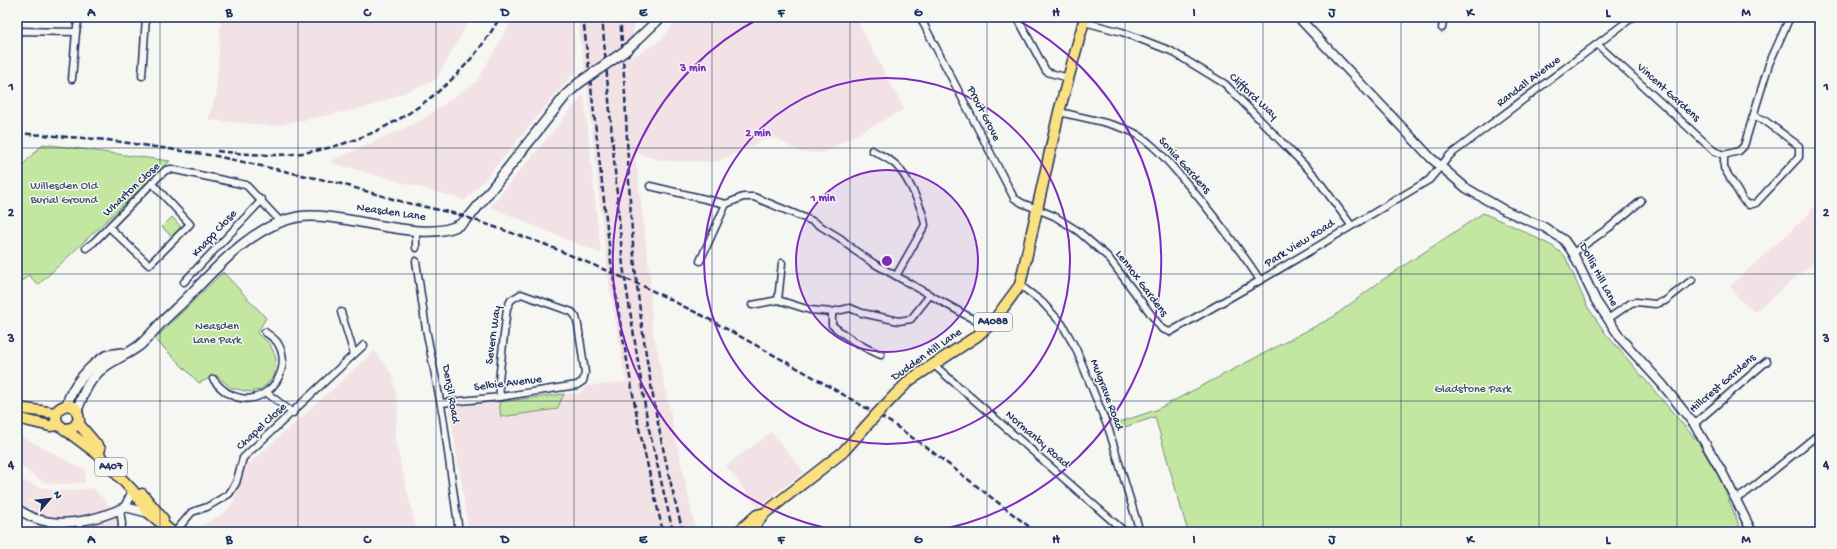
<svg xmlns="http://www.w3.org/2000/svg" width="1837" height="549" viewBox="0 0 1837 549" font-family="'Gochi Hand',sans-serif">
<rect width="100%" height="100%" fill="#f6f6f2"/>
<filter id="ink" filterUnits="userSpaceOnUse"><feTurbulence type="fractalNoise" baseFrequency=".025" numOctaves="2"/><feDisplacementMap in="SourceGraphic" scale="8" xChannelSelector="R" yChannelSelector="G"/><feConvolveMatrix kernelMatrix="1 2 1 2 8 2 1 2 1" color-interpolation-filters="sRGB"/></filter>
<g filter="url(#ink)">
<g fill="#f3e2e5">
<polygon points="221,17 471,17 436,80 368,107 274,126 208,120 216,95"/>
<polygon points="514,17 572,17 577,69 483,182 465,200 329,162 420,121 477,81"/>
<polygon points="577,17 635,17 631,58 661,40 679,17 855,17 904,109 822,153 799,152 777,138 761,141 717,162 664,161 635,153 650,276 652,327 696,532 469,532 450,411 455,407 499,402 501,417 556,409 564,394 580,393 586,386 626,382 609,283 587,86"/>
<polygon points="584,94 601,254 490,207"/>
<polygon points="1820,200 1820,257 1755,312 1740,300 1730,286 1805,218"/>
<polygon points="375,351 393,376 398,407 395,440 417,532 190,532 224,513 234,502 239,484 241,471"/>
<polygon points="771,432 804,472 758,507 726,466"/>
<polygon points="17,434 85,470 85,483 63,484 45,483 17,464"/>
<polygon points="17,477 37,487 65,491 94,488 121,520 120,532 33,532 34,509 17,504"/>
</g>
<g fill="#c3e7a0" stroke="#6f8b7f">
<polygon points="43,144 170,161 38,285 29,275 17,285 17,171"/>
<polygon points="1483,213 1515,227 1552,246 1565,256 1587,306 1606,334 1698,442 1720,479 1742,532 1188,532 1155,417 1116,430 1114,424 1156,410 1333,317 1381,281"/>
<polygon points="172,217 182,228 172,237 162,227"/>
<polygon points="223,272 266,318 257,333 270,344 276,358 274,376 267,384 260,390 250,392 231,388 216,375 199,383 155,339"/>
<polygon points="564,394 557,409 501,417 499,402"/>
</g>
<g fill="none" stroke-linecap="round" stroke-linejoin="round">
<defs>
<g id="minor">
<polyline points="920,17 1014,198 1022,203 1054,216 1078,231 1108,257 1162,329 1170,332 1266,277 1429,180 1450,155 1633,17"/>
<polyline points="1017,17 1046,71 1050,73 1069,78"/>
<polyline points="1084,22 1122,32 1171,51 1225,84 1315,176 1351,225"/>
<polyline points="1442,28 1444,17"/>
<polyline points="17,31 76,32 79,17"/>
<polyline points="1598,45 1714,151 1724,155 1739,151 1744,146 1769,64 1790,17"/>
<polyline points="142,76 146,17"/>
<polyline points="72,79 76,32"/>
<path d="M1059,112C1080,117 1109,122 1128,130C1151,139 1168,162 1184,180C1211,212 1237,245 1260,280"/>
<path d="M872,150C880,155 890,159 896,165C908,177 923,209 925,225L896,276"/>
<polyline points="1724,155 1724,168 1743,200 1749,205 1756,203 1799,157 1799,146 1764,120 1754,116"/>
<polyline points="650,186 726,204 743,197 754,197 812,221 840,238 854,250 873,263 987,327"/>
<polyline points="109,227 149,265 190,224 152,183"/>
<polyline points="416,231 416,248"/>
<polyline points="86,248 94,242 158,177 166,170 171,169 246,185 281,222"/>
<polyline points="1573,253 1610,227 1641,201"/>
<polyline points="416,261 426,329 443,416 459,532"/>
<polyline points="700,261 726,204"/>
<polyline points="184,282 262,200"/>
<polyline points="1020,285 1042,302 1062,324 1076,349 1109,430 1140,532"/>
<polyline points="778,300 782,263"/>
<polyline points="752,305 778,300 810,310 832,312 850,308 862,313 899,321 911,319 930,295"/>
<polyline points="341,312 354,354"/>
<path d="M832,312V325C846,337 864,348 881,355"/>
<polyline points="1608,319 1631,303 1636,302 1656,304 1665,301 1692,280"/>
<polyline points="934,365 1125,532"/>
<path d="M213,379C249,427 300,376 277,342C274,338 269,335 265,332"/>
<polyline points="267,393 293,413"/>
<polyline points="441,403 500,397 577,385 583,381 585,373 578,325 576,317 572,312 521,294 511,300 507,308 499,380 500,397"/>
<polyline points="1694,424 1767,361"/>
<polyline points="1736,499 1747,492 1820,433"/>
<polyline points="120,509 122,524 121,532"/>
<polyline points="79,532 80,521"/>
<polyline points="175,532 192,512 207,507 229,494 236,483 243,458 364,345"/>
</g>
<g id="tertiary">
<polyline points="1298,17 1431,158 1466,188 1504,210 1544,227 1564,240 1573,253 1596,301 1622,340 1662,384 1694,424 1722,472 1752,532"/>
<polyline points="125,507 149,513"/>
<polyline points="125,507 133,491"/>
<path d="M17,509C23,512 30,517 37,519C65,528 99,519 125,507"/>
</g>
<g id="secondary">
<polyline points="637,40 661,17"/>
<path d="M67,405C71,387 90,365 106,356C111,354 117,354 122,353"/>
<path d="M77,410C82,399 85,387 93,378C105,362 125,357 140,345C148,338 155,329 163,321C171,313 179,306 187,298C217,267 253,225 298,217C343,210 422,245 459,225C463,223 467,218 471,215L566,95L579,83"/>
</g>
<g id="primary">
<polyline points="895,395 910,380 977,336 992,323 1020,285 1059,112 1085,17"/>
<polyline points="17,408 56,413"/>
<polyline points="17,418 50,426 59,425"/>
<polyline points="78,423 100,449"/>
<path d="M66,429L74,427L79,420L77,410C71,404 63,404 57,411L56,420L59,425L99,455L133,491L149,513L172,532"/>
<polyline points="142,494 163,519"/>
<polyline points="738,532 757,515 761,514"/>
<polyline points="750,532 765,513 843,452 876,415"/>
</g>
</defs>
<use href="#minor" stroke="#1b2f5e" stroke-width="9"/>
<use href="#tertiary" stroke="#1b2f5e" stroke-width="11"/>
<use href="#secondary" stroke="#1b2f5e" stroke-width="12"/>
<use href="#primary" stroke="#1b2f5e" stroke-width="13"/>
<use href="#minor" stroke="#f6f6f2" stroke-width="6"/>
<use href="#tertiary" stroke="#f6f6f2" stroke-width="8"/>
<use href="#secondary" stroke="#f6f6f2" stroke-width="9"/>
<use href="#primary" stroke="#fbe080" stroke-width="10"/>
<g stroke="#1b2f5e" stroke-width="2.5" stroke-dasharray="6 3" stroke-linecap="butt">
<polyline points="583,17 611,262 620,321 639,428 663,532"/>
<polyline points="602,17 623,266 648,425 673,532"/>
<path d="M620,17C627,100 627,184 635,267C644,356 660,446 683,532"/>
<polyline points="17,133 108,140 216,156 338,183 403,202 457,214 544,244 645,287 705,317 808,374 890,422 930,450 1036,532"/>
<path d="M217,151C245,154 274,157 302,153C385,141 459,90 500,17"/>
</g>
<defs>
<polyline id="secondary-bridge" points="579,83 625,51 637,40"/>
<polyline id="primary-bridge" points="876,415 895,395"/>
</defs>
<use href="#secondary-bridge" stroke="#1b2f5e" stroke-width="12" stroke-linecap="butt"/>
<use href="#primary-bridge" stroke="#1b2f5e" stroke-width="13" stroke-linecap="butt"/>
<use href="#secondary-bridge" stroke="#f6f6f2" stroke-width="9"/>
<use href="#primary-bridge" stroke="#fbe080" stroke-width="10"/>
</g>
</g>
<path fill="none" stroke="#1b2f5e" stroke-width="1" stroke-opacity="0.55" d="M160,17V532M298,17V532M436,17V532M574,17V532M712,17V532M850,17V532M987,17V532M1125,17V532M1263,17V532M1401,17V532M1539,17V532M1677,17V532M17,148H1820M17,274H1820M17,401H1820"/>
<circle cx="887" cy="261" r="91" fill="#7b2cbf" fill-opacity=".12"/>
<g fill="none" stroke="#7b2cbf" stroke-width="2">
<circle cx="887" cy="261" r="91"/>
<circle cx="887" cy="261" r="183"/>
<path d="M847 532A274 274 0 0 1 760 18M1014 18A274 274 0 0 1 927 532"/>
</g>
<g text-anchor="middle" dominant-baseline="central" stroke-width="3" stroke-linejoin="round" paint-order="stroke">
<g fill="#f6f6f2" stroke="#5d6b8a" stroke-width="1">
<rect x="974" y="313" width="38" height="18" rx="3"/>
<rect x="95" y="458" width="32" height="18" rx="3"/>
</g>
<g font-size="11" font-weight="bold" fill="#1b2f5e">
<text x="993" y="322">A4088</text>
<text x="111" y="467">A407</text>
</g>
<g font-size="12" fill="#1b2f5e" stroke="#f6f6f2">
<text transform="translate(1529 82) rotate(-37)">Randall Avenue</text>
<text transform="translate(1668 93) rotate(42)">Vincent Gardens</text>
<text transform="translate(1253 97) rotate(43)">Clifford Way</text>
<text transform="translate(983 114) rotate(63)">Prout Grove</text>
<text transform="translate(1184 166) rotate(48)">Sonia Gardens</text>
<text transform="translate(132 190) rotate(-43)">Wharton Close</text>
<text transform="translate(391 213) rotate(8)">Neasden Lane</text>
<text transform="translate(215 234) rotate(-47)">Knapp Close</text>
<text transform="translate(1300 244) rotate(-32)">Park View Road</text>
<text transform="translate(1598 275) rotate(62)">Dollis Hill Lane</text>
<text transform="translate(1141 284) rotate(53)">Lennox Gardens</text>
<text transform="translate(494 335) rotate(-82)">Severn Way</text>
<text transform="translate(927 355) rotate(-35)">Dudden Hill Lane</text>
<text transform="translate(508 384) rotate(-7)">Selbie Avenue</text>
<text transform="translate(1723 384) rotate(-41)">Hillcrest Gardens</text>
<text transform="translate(450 394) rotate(80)">Denzil Road</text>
<text transform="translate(1106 395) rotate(69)">Mulgrave Road</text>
<text transform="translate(262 427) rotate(-43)">Chapel Close</text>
<text transform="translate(1037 440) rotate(41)">Normanby Road</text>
</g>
<g font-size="12" fill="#3d546b" stroke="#f6f6f2">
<text x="64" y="187">Willesden Old<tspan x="64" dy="14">Burial Ground</tspan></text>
<text x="217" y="327">Neasden<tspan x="217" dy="14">Lane Park</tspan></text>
<text x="1473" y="390">Gladstone Park</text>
</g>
</g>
<circle cx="887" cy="261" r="6" fill="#7b2cbf" stroke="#f6f6f2" stroke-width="2"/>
<g font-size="12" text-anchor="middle" font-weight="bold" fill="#7b2cbf" stroke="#f6f6f2" stroke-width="3" stroke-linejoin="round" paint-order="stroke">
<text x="693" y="71">3 min</text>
<text x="758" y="136">2 min</text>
<text x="823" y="201">1 min</text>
</g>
<rect width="1837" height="549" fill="none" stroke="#f6f6f2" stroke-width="44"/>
<g transform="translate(50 499) rotate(62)" stroke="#f6f6f2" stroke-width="3" paint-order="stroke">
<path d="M0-3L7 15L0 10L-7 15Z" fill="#1b2f5e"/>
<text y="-6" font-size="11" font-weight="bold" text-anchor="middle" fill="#1b2f5e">N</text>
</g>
<rect x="22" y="22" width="1793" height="505" fill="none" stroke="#1b2f5e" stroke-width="1.5"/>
<g font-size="13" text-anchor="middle" font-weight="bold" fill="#1b2f5e">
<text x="91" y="16">A</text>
<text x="229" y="16">B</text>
<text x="367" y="16">C</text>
<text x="505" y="16">D</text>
<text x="643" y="16">E</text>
<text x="781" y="16">F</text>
<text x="918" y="16">G</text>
<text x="1056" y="16">H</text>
<text x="1194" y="16">I</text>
<text x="1332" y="16">J</text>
<text x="1470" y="16">K</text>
<text x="1608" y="16">L</text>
<text x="1746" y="16">M</text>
<text x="11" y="90">1</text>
<text x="1826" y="90">1</text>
<text x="11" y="216">2</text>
<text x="1826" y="216">2</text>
<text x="11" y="342">3</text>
<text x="1826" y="342">3</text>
<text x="11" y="468">4</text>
<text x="1826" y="468">4</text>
<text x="91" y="543">A</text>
<text x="229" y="543">B</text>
<text x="367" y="543">C</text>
<text x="505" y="543">D</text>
<text x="643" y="543">E</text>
<text x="781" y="543">F</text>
<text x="918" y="543">G</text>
<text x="1056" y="543">H</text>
<text x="1194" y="543">I</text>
<text x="1332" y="543">J</text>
<text x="1470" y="543">K</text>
<text x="1608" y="543">L</text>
<text x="1746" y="543">M</text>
</g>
</svg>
